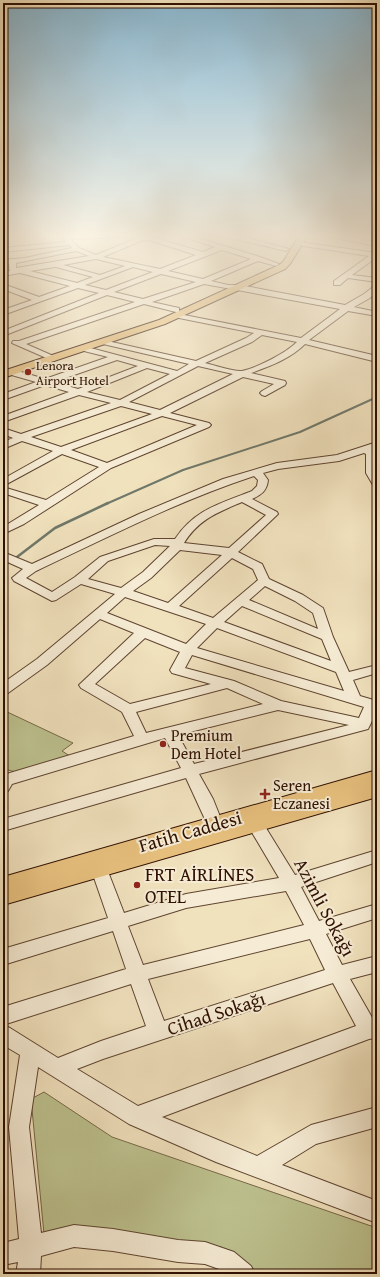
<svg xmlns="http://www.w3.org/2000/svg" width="380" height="1277" viewBox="0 0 380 1277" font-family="'Gentium Book Plus',serif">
<rect width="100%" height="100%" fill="#f1e2be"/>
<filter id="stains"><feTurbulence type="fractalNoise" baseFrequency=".005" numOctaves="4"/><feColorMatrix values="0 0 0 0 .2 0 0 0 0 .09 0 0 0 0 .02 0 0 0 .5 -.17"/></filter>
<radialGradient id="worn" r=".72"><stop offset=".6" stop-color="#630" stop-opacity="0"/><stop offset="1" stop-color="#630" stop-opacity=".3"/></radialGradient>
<g fill="#bdc28f" stroke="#766848">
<polygon points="3,710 73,743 62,751 70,756 16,772 8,770 3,766"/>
<polygon points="44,1092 112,1137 377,1228 377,1274 255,1274 243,1260 221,1247 44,1234 31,1099"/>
</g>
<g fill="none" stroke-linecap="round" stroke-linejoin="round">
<polyline stroke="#6f786a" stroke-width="2" points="106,504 183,470 300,432 377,397"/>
<g stroke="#6f786a" stroke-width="2.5">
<polyline points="17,557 55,528 108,503"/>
<polyline points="3,566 7,563"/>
</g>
<defs>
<g id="minor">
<path d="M60,235H132L129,237L70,239L79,248L96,255L142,236L151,237L203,252L215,247L178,235H188L260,257L279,264L276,266L258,261L211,281L228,285H240L345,305L364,294L377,284V290L370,298L354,307L377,312V316L348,311L309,340L377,356V362L305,344C290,359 270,366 251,373L285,381L286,383L285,385L265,396L262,395L260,393L262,391L274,384L243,377L170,413L209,423L211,425L209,427L111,468L24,524L3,534V527L39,505L3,493V487L46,500L99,467L62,454L3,486V479L53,451L22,441L3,449V442L13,438L3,434V428L21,434L111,403L79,395L3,422V416L69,392L45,385L3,400V394L36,382L8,374L7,372L8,370L11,369L45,379L108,357L80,350L79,348L83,346L177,371L189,364L103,344L99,342L103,340L196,361L246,338L254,333L174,317V313L301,338L340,309L204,284L152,302L179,308V312H176L144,304L26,344L58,358L54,361L51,360L12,343L13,341H19L135,302L107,295L3,336V331L99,293L78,288L3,315V310L32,300L3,289V284L39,297L70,286L20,273L3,276V272L10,271L9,264H3V260L25,258L72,248L69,245L3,252V248L66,242ZM143,240H149L196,255L160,269L103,257ZM222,250L251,259L203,279L168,271ZM76,251L89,256L16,268V263ZM96,259L125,266L100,275L63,265ZM55,267H56L93,277L77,283L30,271ZM133,267L153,272L106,290L85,285ZM161,274L196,282L143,299L114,292ZM262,335L297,342C286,353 257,368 242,371C234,372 214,365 205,363L252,342ZM117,360L138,366L78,389L54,382ZM198,366L233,374L160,410L129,402ZM147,368L170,374L120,400L87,392ZM121,406L152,414L61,447L31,437ZM162,416L197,425L107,463L71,450Z"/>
<polygon points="215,235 240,236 289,249 286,251 240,240 218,237"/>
<polygon points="327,235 340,235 377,242 377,246 330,237"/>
<polygon points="299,242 377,253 377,257 352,275 377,278 377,282 348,278 340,285 334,285 334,281 369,256 297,245 297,243"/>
<path d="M377,442V448L373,450L376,453L377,486L373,485L366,473V454L364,453L339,461L278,469L263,473L268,480C267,491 261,495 252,499L277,512L278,514L238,552L262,564L269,579L303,595L323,608L333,637L349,672L377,665V673L353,680L360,696L377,701V711L368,729L199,774L213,799L223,824L221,828L215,830L209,828L186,778L3,831V819L181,768L165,738L12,784L8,791L3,793V775L134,736L122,712L81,688L79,685L134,633L100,619L47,665L8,693L3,695V683L37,659L115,594L81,584L56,600L52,601L14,581L12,578L23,569L3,560V552L32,564L139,514L223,479L277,463L337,455ZM254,476L258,480L257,486L252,491C220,504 195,509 175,539H154L100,557L75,577L52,592L26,578L36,571C108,537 178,501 254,476ZM242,502L266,515L229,548L184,543C199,519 217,513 242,502ZM155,545L170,546L143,572L121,588L88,579L108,561ZM180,550L222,555L168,603L133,591L151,578ZM232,558L253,569L258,580L213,618L179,606ZM265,586L295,601L313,613L318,629L249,600ZM125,597L206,624L186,644L107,613ZM242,606L322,639L331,661L224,622ZM217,628L336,672L344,691L197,648ZM145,638L180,652L170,670L172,673L211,684L130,704L95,684ZM192,655L364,707L359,718L281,701L234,681L185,668ZM227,688L263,704L146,733L136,712ZM278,710L349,725L194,764L178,735Z"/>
<path d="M255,818L261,820L295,875L377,850V862L301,887L319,921L377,904V918L326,934L342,965L377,956V972L350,979L374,1021L377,1020V1038L369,1039L162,1117L257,1156L311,1125L377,1107V1127L316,1144L282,1165L377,1201V1223L216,1162L129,1124L38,1067L29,1127L41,1233L74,1225L113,1229L178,1240L205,1242L234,1252L251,1266L255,1274H225L219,1269L205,1264L178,1262L113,1251L74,1247L41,1256L40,1274H16L18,1262L3,1265V1243L19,1239L9,1127L20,1055L3,1045V1025L10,1028L58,1058L101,1041L146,1026L131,984L3,1025V1007L126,969L113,931L3,965V949L108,918L91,869L93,864L99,862L105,864L107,869L124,913L186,894L279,878L247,824L249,820ZM286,891L304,925L143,965L128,926L186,908ZM310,939L325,970L164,1021L148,979ZM333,983L356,1026L138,1106L77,1069L103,1059Z"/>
</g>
<g id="major">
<polygon points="300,235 308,235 290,264 285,269 165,324 3,378 3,371 159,320 279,265 283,262"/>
<polygon points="377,770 377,797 3,905 3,877"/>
</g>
</defs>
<use href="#minor" stroke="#5f4430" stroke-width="2"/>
<use href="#major" stroke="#2e0f01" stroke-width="2"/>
<use href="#minor" fill="#f6ecd5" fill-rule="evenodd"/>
<use href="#major" fill="#e8c17f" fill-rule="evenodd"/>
</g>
<linearGradient id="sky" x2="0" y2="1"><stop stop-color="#89b8d2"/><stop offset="0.57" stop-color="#f9f2e2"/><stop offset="1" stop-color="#f9f2e2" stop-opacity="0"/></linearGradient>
<rect width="380" height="414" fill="url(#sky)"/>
<g fill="#8f2418" stroke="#f6ecd5" stroke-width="1.5">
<circle cx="28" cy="372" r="4"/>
<circle cx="163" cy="744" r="4"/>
<path d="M263 788h4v4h4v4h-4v4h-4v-4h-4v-4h4z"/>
<circle cx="137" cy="885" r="4"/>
</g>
<g text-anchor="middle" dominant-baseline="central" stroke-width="4" stroke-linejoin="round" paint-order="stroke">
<g font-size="13" fill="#2e0f01" stroke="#f6ecd5" text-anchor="start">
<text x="36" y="365">Lenora<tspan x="36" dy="15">Airport Hotel</tspan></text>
</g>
<g font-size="16" fill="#2e0f01" stroke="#f6ecd5" text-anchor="start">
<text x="171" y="735">Premium<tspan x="171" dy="18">Dem Hotel</tspan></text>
<text x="273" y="785">Seren<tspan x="273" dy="18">Eczanesi</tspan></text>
</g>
<g font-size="19" fill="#2e0f01" stroke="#f6ecd5">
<text transform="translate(190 831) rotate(-16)">Fatih Caddesi</text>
<text transform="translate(325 907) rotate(62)">Azimli Sokağı</text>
<text transform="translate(216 1013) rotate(-18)">Cihad Sokağı</text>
</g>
<g font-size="19" fill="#2e0f01" stroke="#f6ecd5" text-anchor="start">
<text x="145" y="874">FRT AİRLİNES<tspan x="145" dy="22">OTEL</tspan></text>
</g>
</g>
<rect width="380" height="1277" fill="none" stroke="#f1e2be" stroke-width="16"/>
<rect x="4" y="4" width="372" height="1269" fill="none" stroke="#2e0f01" stroke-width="2"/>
<rect x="8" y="8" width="364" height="1261" fill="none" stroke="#2e0f01"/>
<rect width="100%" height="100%" filter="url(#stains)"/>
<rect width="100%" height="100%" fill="url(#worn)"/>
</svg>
